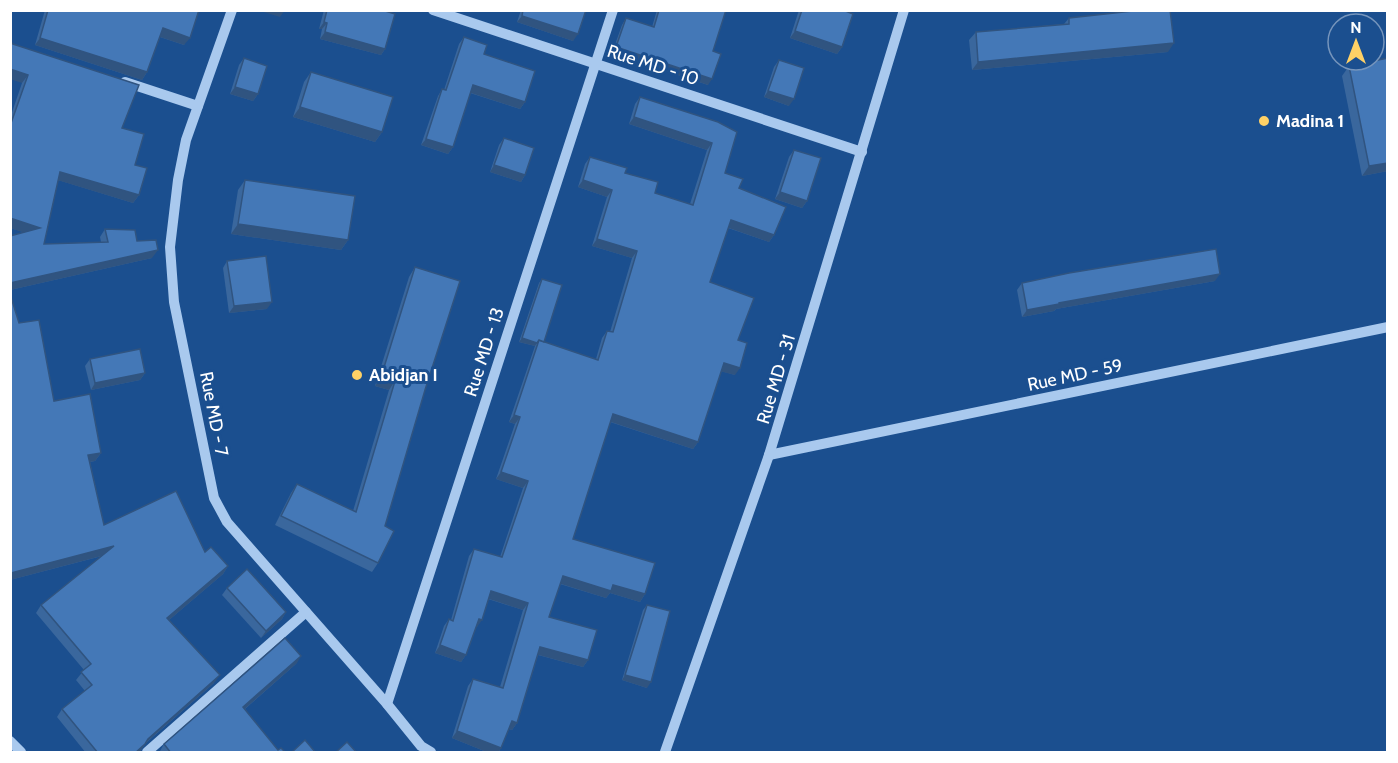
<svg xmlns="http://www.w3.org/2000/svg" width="1398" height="763" viewBox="0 0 1398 763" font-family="Cabin,sans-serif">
<rect width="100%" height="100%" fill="#1b4f8f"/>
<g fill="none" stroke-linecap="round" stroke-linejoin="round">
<g stroke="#a9c9ee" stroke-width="10">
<polyline points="232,10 186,140 178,180 170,247 174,302 214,498 227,522 387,704 421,746 431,752"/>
<polyline points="433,10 862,152"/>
<polyline points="125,82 198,106"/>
<polyline points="769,455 1388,327"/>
<polyline points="387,704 613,10"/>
<polyline points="10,741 21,752"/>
<polyline points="147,752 306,612"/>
<polyline points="665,752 769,455 904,10"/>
</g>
</g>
<g fill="#3a679d">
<polygon points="45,10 199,10 184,45 160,37 147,72 142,80 35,45"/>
<polygon points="324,10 382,10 385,49 381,55 320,39 322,29 319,29"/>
<polygon points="521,10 586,10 573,41 517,22"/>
<polygon points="657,10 726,10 713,51 708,85 612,53 622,25 626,18 652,27"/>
<polygon points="799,10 843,10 842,47 837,54 790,38"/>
<polygon points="1069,18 1168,52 972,70 969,40 976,32 1064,24"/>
<polygon points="464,37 484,54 525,102 520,109 470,93 453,147 448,154 421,145 438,96 442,89 444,90 459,44"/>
<polygon points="13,44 122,128 135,165 139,195 133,203 58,180 44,244 101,242 100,237 105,229 137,241 152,258 10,290 10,236 24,232 10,228 10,118 22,83"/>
<polygon points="244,58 258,94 253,101 230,94 239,65"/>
<polygon points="1388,58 1388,171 1362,176 1342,76 1349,66"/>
<polygon points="779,60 789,106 764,97 774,67"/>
<polygon points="311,72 382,132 375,142 293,117 304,82"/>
<polygon points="640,97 718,122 725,173 739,188 774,235 769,242 728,228 710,282 738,340 735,375 721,371 698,442 693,449 610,422 573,539 645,594 640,602 610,593 606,598 560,584 549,617 588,660 583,667 538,655 517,723 512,730 509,729 501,748 498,753 489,753 452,738 468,686 473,679 500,687 523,610 488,599 477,627 476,627 466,655 461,662 435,653 444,626 449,619 451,620 469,556 474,549 500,557 523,488 496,479 515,424 509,422 535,346 519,342 539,283 542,279 544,342 596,359 602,338 607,331 610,332 632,258 592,246 607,197 578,187 585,164 590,157 625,173 655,193 690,204 707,150 629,124 635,104"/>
<polygon points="504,138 525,175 521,182 490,172 499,145"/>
<polygon points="794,150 807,201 802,208 775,199 789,157"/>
<polygon points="245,180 348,240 341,250 231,234 238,190"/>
<polygon points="227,261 267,309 229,313 223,268"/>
<polygon points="415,267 425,390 385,526 378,563 372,572 275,525 291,493 297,484 353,511 389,390 375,386 409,277"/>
<polygon points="1215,281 1056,309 1054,311 1022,317 1017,290 1022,283"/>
<polygon points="10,294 19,323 54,401 101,453 95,461 90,462 104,525 205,552 228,566 223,574 169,620 214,683 146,743 139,753 86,753 57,717 62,709 85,691 76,680 84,670 36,613 41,605 102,556 10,580"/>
<polygon points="90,359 145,373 140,380 91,390 85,366"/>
<polygon points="227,588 286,612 282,619 261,638 222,595"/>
<polygon points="647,605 647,688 622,680 643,610"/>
<polygon points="297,663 245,709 278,750 286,753 161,753 160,751 164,744"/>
</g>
<g fill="#305480">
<polygon points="257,10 285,10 280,17"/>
<polygon points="522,16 578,34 573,41 517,22"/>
<polygon points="324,22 327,23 322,29 319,29"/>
<polygon points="163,28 190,38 184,45 157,36"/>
<polygon points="795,31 842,47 837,54 790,38"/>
<polygon points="325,32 385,49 381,55 320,39"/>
<polygon points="40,38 147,72 142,80 35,45"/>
<polygon points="1174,43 1168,52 972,70 978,62"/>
<polygon points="616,47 712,79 708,85 612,53"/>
<polygon points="10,69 28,75 22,83 10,79"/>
<polygon points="473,85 525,102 520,109 468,92"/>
<polygon points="235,87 258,94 253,101 230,94"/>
<polygon points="768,91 794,99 789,106 764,97"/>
<polygon points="300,107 382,132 375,142 293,117"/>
<polygon points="634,117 712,143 707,150 629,124"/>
<polygon points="426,139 453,147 448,154 421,145"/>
<polygon points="1388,163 1388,171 1362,176 1369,166"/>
<polygon points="494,165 525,175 521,182 490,172"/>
<polygon points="60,172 139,195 133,203 54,179"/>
<polygon points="583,180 612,190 607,197 578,187"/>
<polygon points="780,192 807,201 802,208 775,199"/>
<polygon points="10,218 40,228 34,236 10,228"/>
<polygon points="731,220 774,235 769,242 726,227"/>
<polygon points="238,224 348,240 341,250 231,234"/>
<polygon points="597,239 637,251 632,258 592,246"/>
<polygon points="158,250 152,258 10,290 10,283"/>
<polygon points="1220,274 1215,281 1056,309 1054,311 1022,317 1027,310 1059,303"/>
<polygon points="272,302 267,309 229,313 234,306"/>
<polygon points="522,338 537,343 535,346 519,342"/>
<polygon points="724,363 740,368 735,375 719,371"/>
<polygon points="145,373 140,380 91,390 95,383"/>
<polygon points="381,377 395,381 389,390 375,386"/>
<polygon points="613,414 698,442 693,449 608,421"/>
<polygon points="514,415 520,417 515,424 509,422"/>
<polygon points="101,453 95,461 83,463 88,455"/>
<polygon points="501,472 528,481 523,488 496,479"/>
<polygon points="114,546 109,554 10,580 11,573"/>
<polygon points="228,566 223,574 162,626 167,618"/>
<polygon points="563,576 613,585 645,594 640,602 610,593 606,598 558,583"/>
<polygon points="491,591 528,603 523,610 486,598"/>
<polygon points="286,612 282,619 261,638 266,631"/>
<polygon points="479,619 482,620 477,627 474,626"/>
<polygon points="440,645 466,655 461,662 435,653"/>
<polygon points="540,647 588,660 583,667 535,654"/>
<polygon points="301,656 297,663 239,714 243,707"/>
<polygon points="220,675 214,683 142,746 148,739"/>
<polygon points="625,675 651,682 647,688 622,680"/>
<polygon points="512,721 517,723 512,730 507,728"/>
<polygon points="457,731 501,748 498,753 489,753 452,738"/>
<polygon points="145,744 140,752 135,753"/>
</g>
<g fill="#4478b7" stroke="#305480" stroke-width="1.5">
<polygon points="48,10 199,10 190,38 163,28 147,72 40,38"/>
<polygon points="327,10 382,10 395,14 385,49 325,32 327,23 324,22"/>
<polygon points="523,10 586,10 578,34 522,16"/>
<polygon points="659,10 726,10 713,51 721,54 712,79 616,47 626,18 654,27"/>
<polygon points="802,10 843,10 853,14 842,47 795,31"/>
<polygon points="1142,10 1170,10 1174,43 978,62 976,32 1069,24 1069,18"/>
<polygon points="464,37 487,45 484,54 535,71 525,102 473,85 453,147 426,139 442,89 446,90"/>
<polygon points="10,41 13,44 139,85 122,128 144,134 135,165 147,168 139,195 60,172 44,244 108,242 105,229 135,230 137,241 156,240 158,250 10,283 10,236 40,228 10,218 10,126 28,75 10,69"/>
<polygon points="244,58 267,66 258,94 235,87"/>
<polygon points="1388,58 1388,163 1369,166 1349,66"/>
<polygon points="779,60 804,68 794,99 768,91"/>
<polygon points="311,72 393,97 382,132 300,107"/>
<polygon points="640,97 718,122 737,132 725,173 743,179 739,188 786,207 774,235 731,220 710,282 754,298 738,340 747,343 740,368 724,363 698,442 613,414 573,539 655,563 645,594 613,585 611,591 563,576 549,617 597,630 588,660 540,647 517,723 512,721 501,748 457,731 473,679 503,688 528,603 491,591 482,620 479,619 466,655 440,645 449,619 453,621 474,549 502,557 528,481 501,472 520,417 514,415 539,340 598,360 607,331 613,332 637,251 597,239 612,190 583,180 590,157 627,168 625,173 658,182 655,193 693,205 712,143 634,117"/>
<polygon points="504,138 534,148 525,175 494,165"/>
<polygon points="794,150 821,158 807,201 780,192"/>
<polygon points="245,180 355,196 348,240 238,224"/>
<polygon points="1216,249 1220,274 1059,303 1059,304 1027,310 1022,283 1069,273"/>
<polygon points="266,256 272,302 234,306 227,261"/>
<polygon points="415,267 460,281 425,390 385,526 394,531 378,563 281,516 297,484 356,512 395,381 381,377"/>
<polygon points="542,279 562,285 544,342 539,340 537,343 522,338"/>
<polygon points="10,294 19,323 39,320 54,401 90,394 101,453 88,455 104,525 176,491 205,552 211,547 228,566 167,618 220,675 148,739 145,744 135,753 98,753 62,709 92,685 81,672 91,664 41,605 114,546 11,573 10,570"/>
<polygon points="140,349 145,373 95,383 90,359"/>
<polygon points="247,569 286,612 266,631 227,588"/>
<polygon points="647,605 670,611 651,682 625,675"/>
<polygon points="285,638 301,656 243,707 278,750 281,748 286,753 171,753 164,744"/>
<polygon points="305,740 316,753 291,753"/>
<polygon points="347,742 357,753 335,753"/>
</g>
<g fill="#ffd166" stroke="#1b4f8f" stroke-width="2">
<circle cx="1264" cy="121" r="6"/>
<circle cx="357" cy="375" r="6"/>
</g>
<g text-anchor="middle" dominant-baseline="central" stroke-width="6" stroke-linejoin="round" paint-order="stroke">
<g font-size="18" fill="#fff" stroke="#1b4f8f">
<text transform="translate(653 65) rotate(18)">Rue MD - 10</text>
<text transform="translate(484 352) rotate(-72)">Rue MD - 13</text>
<text transform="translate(1075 375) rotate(-12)">Rue MD - 59</text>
<text transform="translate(776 379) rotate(-73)">Rue MD - 31</text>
<text transform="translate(214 414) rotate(79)">Rue MD - 7</text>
</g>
<g font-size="18" font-weight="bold" fill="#fff" stroke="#1b4f8f" text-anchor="start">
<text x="1276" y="121">Madina 1</text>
<text x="369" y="375">Abidjan I</text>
</g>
</g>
<rect width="1398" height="763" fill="none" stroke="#ffffff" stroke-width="24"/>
<g transform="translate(1356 42)"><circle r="28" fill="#1b4f8f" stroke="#7695bc" stroke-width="1.5"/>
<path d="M0-4.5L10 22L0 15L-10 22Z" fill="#ffd166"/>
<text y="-9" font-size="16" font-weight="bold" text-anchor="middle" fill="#ffffff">N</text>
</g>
</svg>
